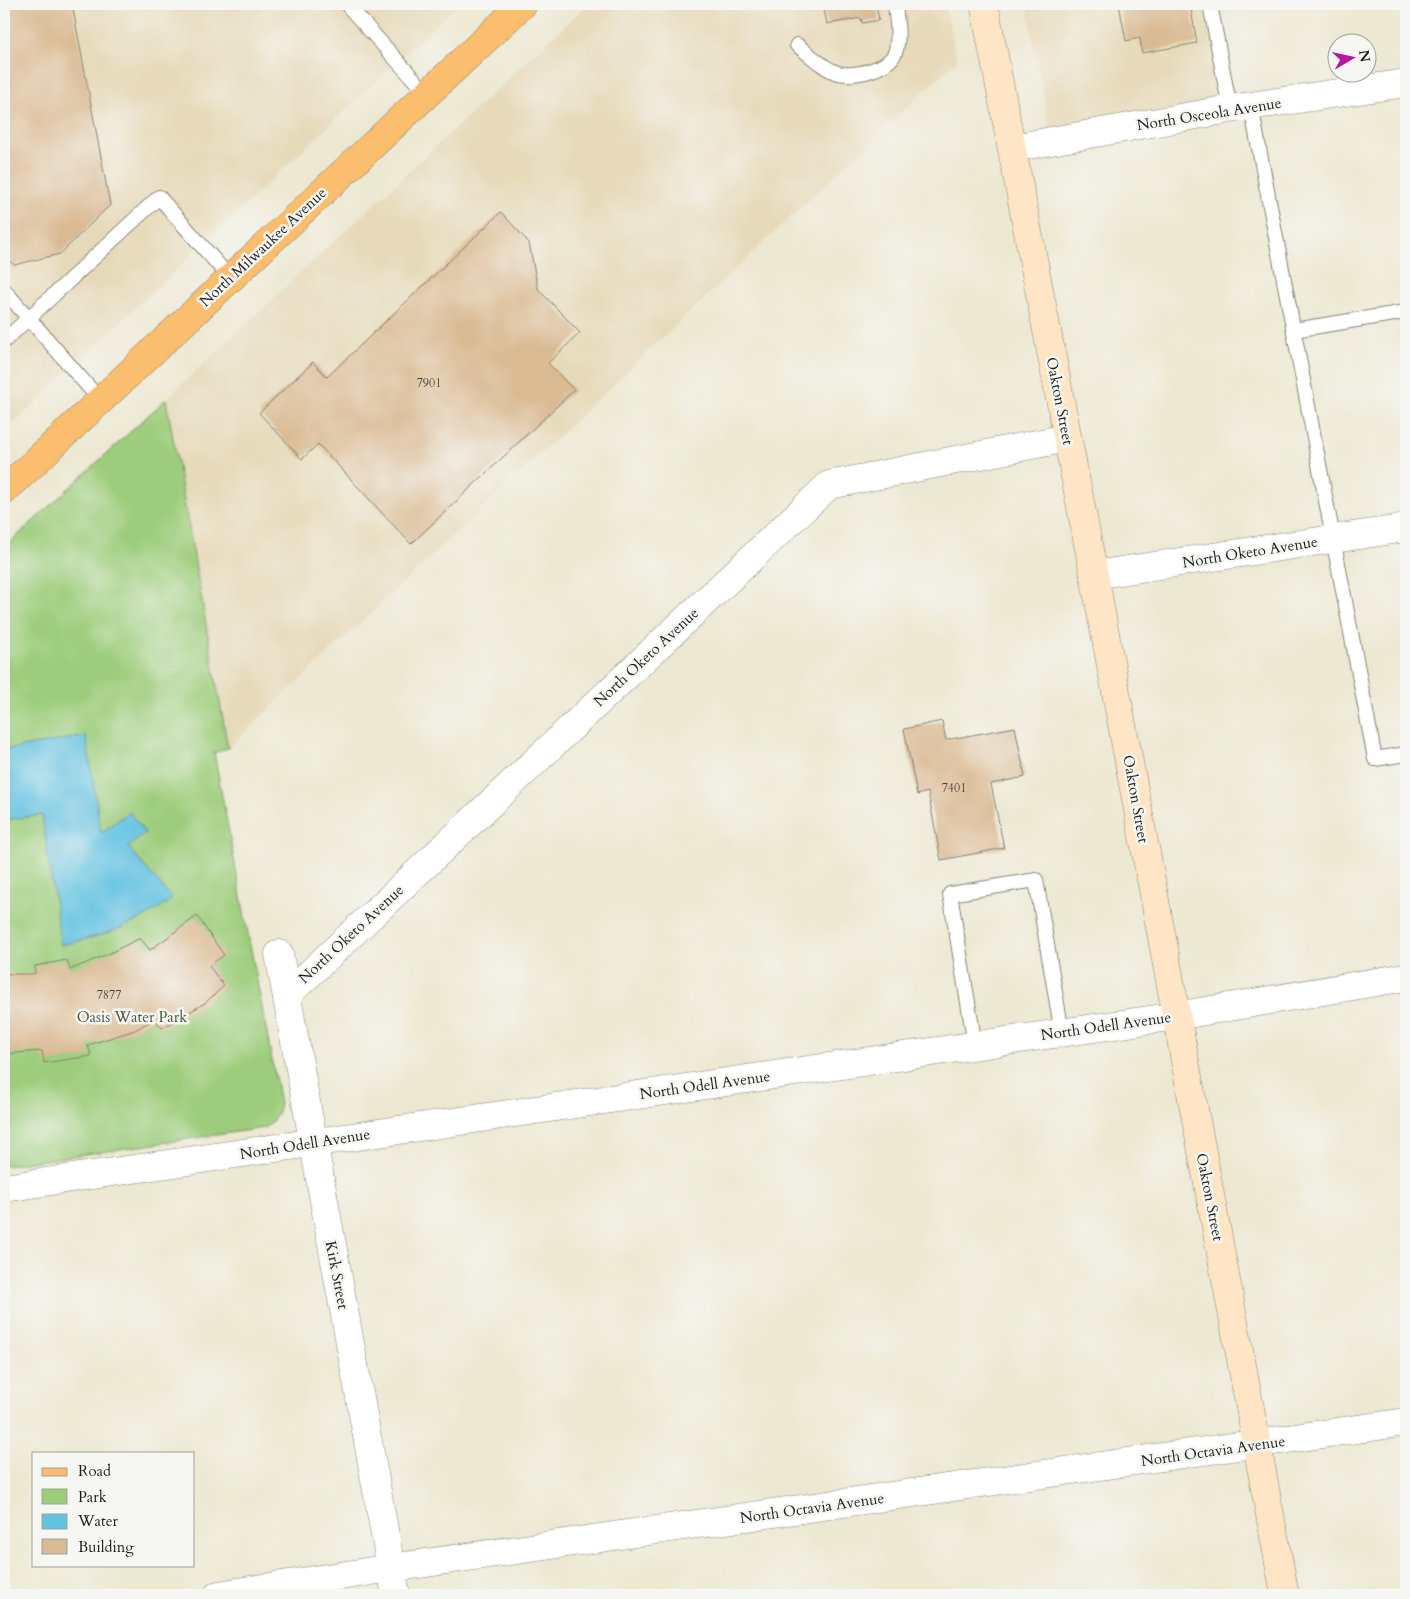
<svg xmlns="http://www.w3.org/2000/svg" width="1410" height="1599" viewBox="0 0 1410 1599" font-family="Cardo,serif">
<rect width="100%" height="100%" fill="#f6f6f2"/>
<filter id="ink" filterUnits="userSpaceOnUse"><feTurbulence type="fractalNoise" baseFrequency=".02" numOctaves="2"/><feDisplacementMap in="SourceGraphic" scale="10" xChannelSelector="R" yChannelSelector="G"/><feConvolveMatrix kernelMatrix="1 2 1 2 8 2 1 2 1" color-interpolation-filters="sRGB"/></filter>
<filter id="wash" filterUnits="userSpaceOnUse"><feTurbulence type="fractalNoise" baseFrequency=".0096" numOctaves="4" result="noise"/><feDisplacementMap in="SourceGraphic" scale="20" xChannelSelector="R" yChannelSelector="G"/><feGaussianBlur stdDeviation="1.12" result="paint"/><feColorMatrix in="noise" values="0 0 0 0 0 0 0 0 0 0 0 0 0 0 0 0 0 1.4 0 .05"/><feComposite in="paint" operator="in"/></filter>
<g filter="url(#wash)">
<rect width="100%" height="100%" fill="#ece8d1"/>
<g fill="#e7daba">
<polygon points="4,4 458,4 4,432"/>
<polygon points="588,4 945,4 957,60 228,748 166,399"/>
<polygon points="1027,4 1218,4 1236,103 1050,133"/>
</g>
<path fill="#9dcd7b" stroke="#5c744c" d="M166,399L228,748L214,753L280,1103C278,1115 274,1122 264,1128L4,1166V548Z"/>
<path fill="#64c2e2" stroke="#406f7f" d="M86,736L101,833L129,812L145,833L128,847L172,899C135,926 106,935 61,945L42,815L4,820V750Z"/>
<g id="blocks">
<g fill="#daba92">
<polygon points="4,4 72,4 110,205 60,254 14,265 4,256"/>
<polygon points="148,4 171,4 171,5 149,9"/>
<polygon points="823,4 876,4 879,20 862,23 861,18 827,24"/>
<polygon points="1119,4 1190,4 1197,43 1142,53 1140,38 1126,41"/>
<polygon points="501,212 529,243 538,289 580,333 548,363 574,390 411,544 318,444 302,459 259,413 313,362 327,377"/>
<polygon points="942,721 946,740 1015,727 1025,777 991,784 1004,848 941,860 928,792 917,795 904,729"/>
<polygon points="197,916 224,955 209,966 224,986 205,1003 162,1028 154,1019 135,1030 88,1045 91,1056 44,1063 42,1051 4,1054 4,974 35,974 35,966 67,960 70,970 110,953 140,938 150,950"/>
</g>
</g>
</g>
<g filter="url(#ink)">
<use href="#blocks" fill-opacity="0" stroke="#848276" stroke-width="1"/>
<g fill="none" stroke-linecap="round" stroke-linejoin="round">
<defs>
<g id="service">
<polyline points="350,4 349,7 428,95"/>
<polyline points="1210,4 1230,109"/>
<path d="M797,45C809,54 824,69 838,73C855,77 891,69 896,50C900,35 896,19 895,4"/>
<polyline points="1251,106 1375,759 1406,754"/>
<polyline points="4,290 100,400"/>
<polyline points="1294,330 1406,312"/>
<polyline points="4,341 159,197 230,278"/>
<polyline points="975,1045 950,894 1036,880 1062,1033"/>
</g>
<g id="minor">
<polyline points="1012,148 1230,109 1406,83"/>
<polyline points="1094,575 1406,528"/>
<polyline points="279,954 396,1595"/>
<polyline points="287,995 829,485 1067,438"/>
<polyline points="4,1188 1176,1016 1406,977"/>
<polyline points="218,1595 391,1568 1406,1422"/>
</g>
<polyline id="secondary" points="984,4 1094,575 1285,1595"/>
<polyline id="primary" points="4,491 523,4"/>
</defs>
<use href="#service" stroke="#848276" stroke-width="16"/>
<use href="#minor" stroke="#848276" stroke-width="29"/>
<use href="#secondary" stroke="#848276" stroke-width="29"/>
<use href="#primary" stroke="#848276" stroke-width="29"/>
<use href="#service" stroke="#fff" stroke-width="14"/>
<use href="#minor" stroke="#fff" stroke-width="28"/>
<use href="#secondary" stroke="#fde5c5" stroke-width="28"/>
<use href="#primary" stroke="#fbbd6e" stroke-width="28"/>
</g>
</g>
<g text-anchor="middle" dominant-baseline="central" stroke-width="5" stroke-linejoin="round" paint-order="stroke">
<g font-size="12" fill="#4c443a">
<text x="429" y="383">7901</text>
<text x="954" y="788">7401</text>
<text x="109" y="995">7877</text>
</g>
<g font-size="15" fill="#1c1c1c" stroke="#f6f6f2">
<text transform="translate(1209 114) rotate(-9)">North Osceola Avenue</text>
<text transform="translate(263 247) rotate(-43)">North Milwaukee Avenue</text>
<text transform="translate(1060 401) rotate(79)">Oakton Street</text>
<text transform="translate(1250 552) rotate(-9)">North Oketo Avenue</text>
<text transform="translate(646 657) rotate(-43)">North Oketo Avenue</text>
<text transform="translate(1136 799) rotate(80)">Oakton Street</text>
<text transform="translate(351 934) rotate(-43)">North Oketo Avenue</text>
<text transform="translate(1106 1026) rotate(-8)">North Odell Avenue</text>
<text transform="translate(705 1085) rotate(-8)">North Odell Avenue</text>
<text transform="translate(305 1144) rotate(-9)">North Odell Avenue</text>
<text transform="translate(1210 1197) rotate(79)">Oakton Street</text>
<text transform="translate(337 1275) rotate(79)">Kirk Street</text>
<text transform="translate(1213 1451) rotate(-8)">North Octavia Avenue</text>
<text transform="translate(812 1508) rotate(-8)">North Octavia Avenue</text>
</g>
<g font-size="15" fill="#495a3d" stroke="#f6f6f2">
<text x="132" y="1017">Oasis Water Park</text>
</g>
</g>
<rect width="1410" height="1599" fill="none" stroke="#f6f6f2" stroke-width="20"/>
<rect x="32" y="1452" width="162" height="115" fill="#f6f6f2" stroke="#9f9f9c"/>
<rect x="42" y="1468" width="25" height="8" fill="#fbbd6e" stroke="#9f9f9c"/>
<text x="78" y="1476" font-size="15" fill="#1c1c1c">Road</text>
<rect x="42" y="1489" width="25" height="15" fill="#9dcd7b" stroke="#9f9f9c"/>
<text x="78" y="1502" font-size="15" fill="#1c1c1c">Park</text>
<rect x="42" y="1514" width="25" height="15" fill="#64c2e2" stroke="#9f9f9c"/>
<text x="78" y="1526" font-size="15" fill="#1c1c1c">Water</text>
<rect x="42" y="1539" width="25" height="15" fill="#daba92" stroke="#9f9f9c"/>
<text x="78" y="1552" font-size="15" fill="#1c1c1c">Building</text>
<g transform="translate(1352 58) rotate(81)"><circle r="24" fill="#f6f6f2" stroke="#9f9f9c"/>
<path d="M0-4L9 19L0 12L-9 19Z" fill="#b5179e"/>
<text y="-8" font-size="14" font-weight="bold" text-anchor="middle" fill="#1c1c1c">N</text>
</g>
</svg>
